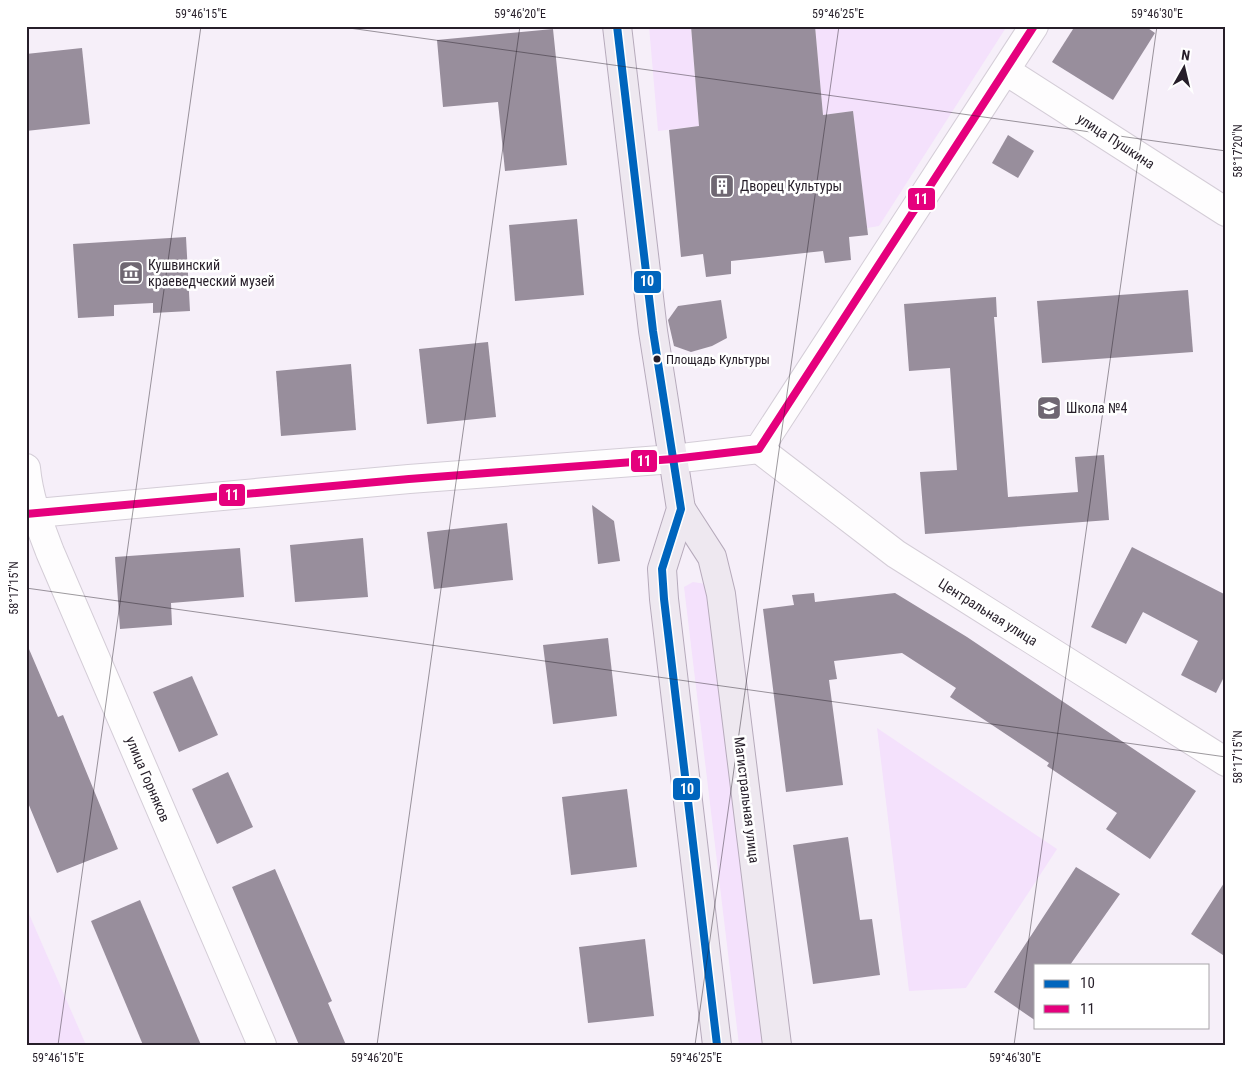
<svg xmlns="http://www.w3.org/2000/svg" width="1252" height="1071" viewBox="0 0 1252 1071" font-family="'Roboto Condensed',sans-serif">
<rect width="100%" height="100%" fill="#f6eff9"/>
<g fill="#f4e1fc">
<polygon points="649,26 691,26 699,126 658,131"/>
<polygon points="815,26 1007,26 879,226 867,228 853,111 823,115"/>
<polygon points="693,582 706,584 762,1045 739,1045 684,587"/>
<polygon points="877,728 1057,849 966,988 909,991"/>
<polygon points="26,907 86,1045 26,1045"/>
</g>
<g fill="#988e9c">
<polygon points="691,26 815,26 823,115 853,111 868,235 849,237 851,260 825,263 823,251 731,261 731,274 706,277 703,254 681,257 669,130 699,126"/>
<polygon points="1075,26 1145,26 1155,33 1113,100 1052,62"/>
<polygon points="553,29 567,165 505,171 498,102 443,107 437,40"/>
<polygon points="82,48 90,124 26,131 26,54"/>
<polygon points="1008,135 1034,151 1018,178 992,163"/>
<polygon points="577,219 584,295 515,301 509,225"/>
<polygon points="186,237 190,311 153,313 153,303 114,305 114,316 78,318 73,244"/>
<polygon points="1188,290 1193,352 1042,363 1037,301"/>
<polygon points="996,297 997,317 994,317 1008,497 1078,492 1075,457 1104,455 1109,520 925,534 920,472 957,470 950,368 909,371 904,304"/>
<polygon points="721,300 727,338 712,346 691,352 674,346 668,320 678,306"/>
<polygon points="488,342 496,417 427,424 419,349"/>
<polygon points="351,364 356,430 281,436 276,371"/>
<polygon points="592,505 614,521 620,561 598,564"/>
<polygon points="507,523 513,580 434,589 427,532"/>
<polygon points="363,538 368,597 295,602 290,545"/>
<polygon points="1132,547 1226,595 1226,673 1216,693 1181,675 1198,641 1143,612 1126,644 1091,627"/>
<polygon points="240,548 244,597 171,603 172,625 120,629 115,557"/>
<polygon points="814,593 815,602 895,593 967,637 1196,791 1150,859 1106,829 1117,813 1047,766 1049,763 950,697 956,688 902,653 834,661 837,679 829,680 843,785 786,792 763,609 794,605 792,595"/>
<polygon points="608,638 617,716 553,724 543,645"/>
<polygon points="26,642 58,717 63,715 118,849 57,873 26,798"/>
<polygon points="192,676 218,735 179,752 153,692"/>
<polygon points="228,772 253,827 217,844 192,789"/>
<polygon points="627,789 637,867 571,875 562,797"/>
<polygon points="848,837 860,920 872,919 880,975 813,984 793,845"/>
<polygon points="1076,867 1120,894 1070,965 1036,965 1036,1021 994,992"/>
<polygon points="275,869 332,1001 328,1003 346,1045 299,1045 232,887"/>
<polygon points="1226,880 1226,957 1191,934"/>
<polygon points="140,900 201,1045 143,1045 91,921"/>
<polygon points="645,939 654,1016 588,1023 579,947"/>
</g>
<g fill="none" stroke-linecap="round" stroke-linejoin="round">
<defs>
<g id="street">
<polyline points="1006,71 1226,212"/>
<polyline points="759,449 896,554 1226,762"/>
<path d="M26,468C29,499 39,523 50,552L262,1045"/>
<polyline points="26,514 409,479 673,459 759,449 1034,26"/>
</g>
<g id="primary">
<polyline points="617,26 653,331 681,509 662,569 664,599 717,1045"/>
<polyline points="681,509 712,557 721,594 777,1045"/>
</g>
</defs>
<use href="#street" stroke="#d4cdd7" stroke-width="30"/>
<use href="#primary" stroke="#b6aabb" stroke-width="30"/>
<use href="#street" stroke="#fefdfe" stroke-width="28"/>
<use href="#primary" stroke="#eee8f0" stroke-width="28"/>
<defs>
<polyline id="bus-1" points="617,26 653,331 681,509 662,569 664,599 717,1045"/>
<polyline id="bus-2" points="26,514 409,479 673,459 759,449 1034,26"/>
</defs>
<use href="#bus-1" stroke="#fff" stroke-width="11"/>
<use href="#bus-2" stroke="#fff" stroke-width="11"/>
<use href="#bus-1" stroke="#0065bd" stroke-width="8"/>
<use href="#bus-2" stroke="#e5007d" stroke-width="8"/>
</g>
<path fill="none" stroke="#261e29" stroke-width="1" stroke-opacity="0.45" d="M335,26L1226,151M26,588L1226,757M58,1045L201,26M377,1045L520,26M695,1045L839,26M1014,1045L1157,26"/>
<defs>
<symbol id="building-square" viewBox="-11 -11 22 22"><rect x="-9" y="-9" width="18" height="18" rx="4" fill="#6f6772" stroke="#fff"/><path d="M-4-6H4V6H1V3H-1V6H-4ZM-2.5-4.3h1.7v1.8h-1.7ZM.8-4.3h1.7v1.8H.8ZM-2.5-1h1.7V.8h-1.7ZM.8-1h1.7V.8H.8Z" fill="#fff"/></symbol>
<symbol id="museum-square" viewBox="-11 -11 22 22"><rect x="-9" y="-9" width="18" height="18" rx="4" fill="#6f6772" stroke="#fff"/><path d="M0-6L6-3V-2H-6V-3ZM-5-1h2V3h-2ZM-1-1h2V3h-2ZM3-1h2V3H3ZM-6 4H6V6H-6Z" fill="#fff"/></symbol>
<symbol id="school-square" viewBox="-11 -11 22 22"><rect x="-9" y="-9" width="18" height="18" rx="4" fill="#6f6772" stroke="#fff"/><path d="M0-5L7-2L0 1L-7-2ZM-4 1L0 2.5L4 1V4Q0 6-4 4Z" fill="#fff"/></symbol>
</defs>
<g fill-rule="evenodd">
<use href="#building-square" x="708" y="172" width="28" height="28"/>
<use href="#museum-square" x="117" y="259" width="28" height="28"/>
<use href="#school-square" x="1035" y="394" width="28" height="28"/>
</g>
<circle fill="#261e29" stroke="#fff" stroke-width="2" cx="657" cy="359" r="4.5"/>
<g text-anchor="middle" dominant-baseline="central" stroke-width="5" stroke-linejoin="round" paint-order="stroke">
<g font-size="13" fill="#261e29" stroke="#fff" text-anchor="start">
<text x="666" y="359">Площадь Культуры</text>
</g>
<g font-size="14" fill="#261e29" stroke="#fff">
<text transform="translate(1116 141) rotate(33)">улица Пушкина</text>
<text transform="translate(988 612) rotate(32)">Центральная улица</text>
<text transform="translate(148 779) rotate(67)">улица Горняков</text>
<text transform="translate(747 800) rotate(83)">Магистральная улица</text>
</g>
<g font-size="14" fill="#261e29" stroke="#fff" text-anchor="start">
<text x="740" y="186">Дворец Культуры</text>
<text x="148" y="265">Кушвинский<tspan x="148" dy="16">краеведческий музей</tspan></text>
<text x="1066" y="408">Школа №4</text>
</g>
</g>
<g stroke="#fff" stroke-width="2">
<rect x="907" y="187" width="29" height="24" rx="5" fill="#e5007d"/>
<rect x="633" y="270" width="29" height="24" rx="5" fill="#0065bd"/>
<rect x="630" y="449" width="28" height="24" rx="5" fill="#e5007d"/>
<rect x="218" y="483" width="28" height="24" rx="5" fill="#e5007d"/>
<rect x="672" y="777" width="29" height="24" rx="5" fill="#0065bd"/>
</g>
<g font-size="14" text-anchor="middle" font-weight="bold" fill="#fff">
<text x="921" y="204">11</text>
<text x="647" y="286">10</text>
<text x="644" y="466">11</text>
<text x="232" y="500">11</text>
<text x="687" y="794">10</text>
</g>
<rect width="1252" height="1071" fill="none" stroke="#ffffff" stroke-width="55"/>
<rect x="1034" y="964" width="175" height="65" fill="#ffffff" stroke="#a8a5a9"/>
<rect x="1044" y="980" width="25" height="8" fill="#0065bd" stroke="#a8a5a9"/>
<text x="1080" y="988" font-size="15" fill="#261e29">10</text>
<rect x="1044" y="1005" width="25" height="8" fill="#e5007d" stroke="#a8a5a9"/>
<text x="1080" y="1014" font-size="15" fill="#261e29">11</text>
<g transform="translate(1184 68) rotate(8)" stroke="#ffffff" stroke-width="4" paint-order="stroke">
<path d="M0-4L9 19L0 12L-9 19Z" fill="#261e29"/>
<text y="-8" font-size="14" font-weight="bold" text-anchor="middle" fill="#261e29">N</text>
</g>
<rect x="28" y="28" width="1196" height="1016" fill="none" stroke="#261e29" stroke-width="2"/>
<g font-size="12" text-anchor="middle" fill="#261e29">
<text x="201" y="18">59°46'15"E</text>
<text x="520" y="18">59°46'20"E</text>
<text x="838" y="18">59°46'25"E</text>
<text x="1157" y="18">59°46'30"E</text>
<text transform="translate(1238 151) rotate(-90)" y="4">58°17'20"N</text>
<text transform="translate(14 588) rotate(-90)" y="4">58°17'15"N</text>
<text transform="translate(1238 757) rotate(-90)" y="4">58°17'15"N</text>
<text x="58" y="1062">59°46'15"E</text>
<text x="377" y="1062">59°46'20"E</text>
<text x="696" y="1062">59°46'25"E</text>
<text x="1015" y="1062">59°46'30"E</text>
</g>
</svg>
